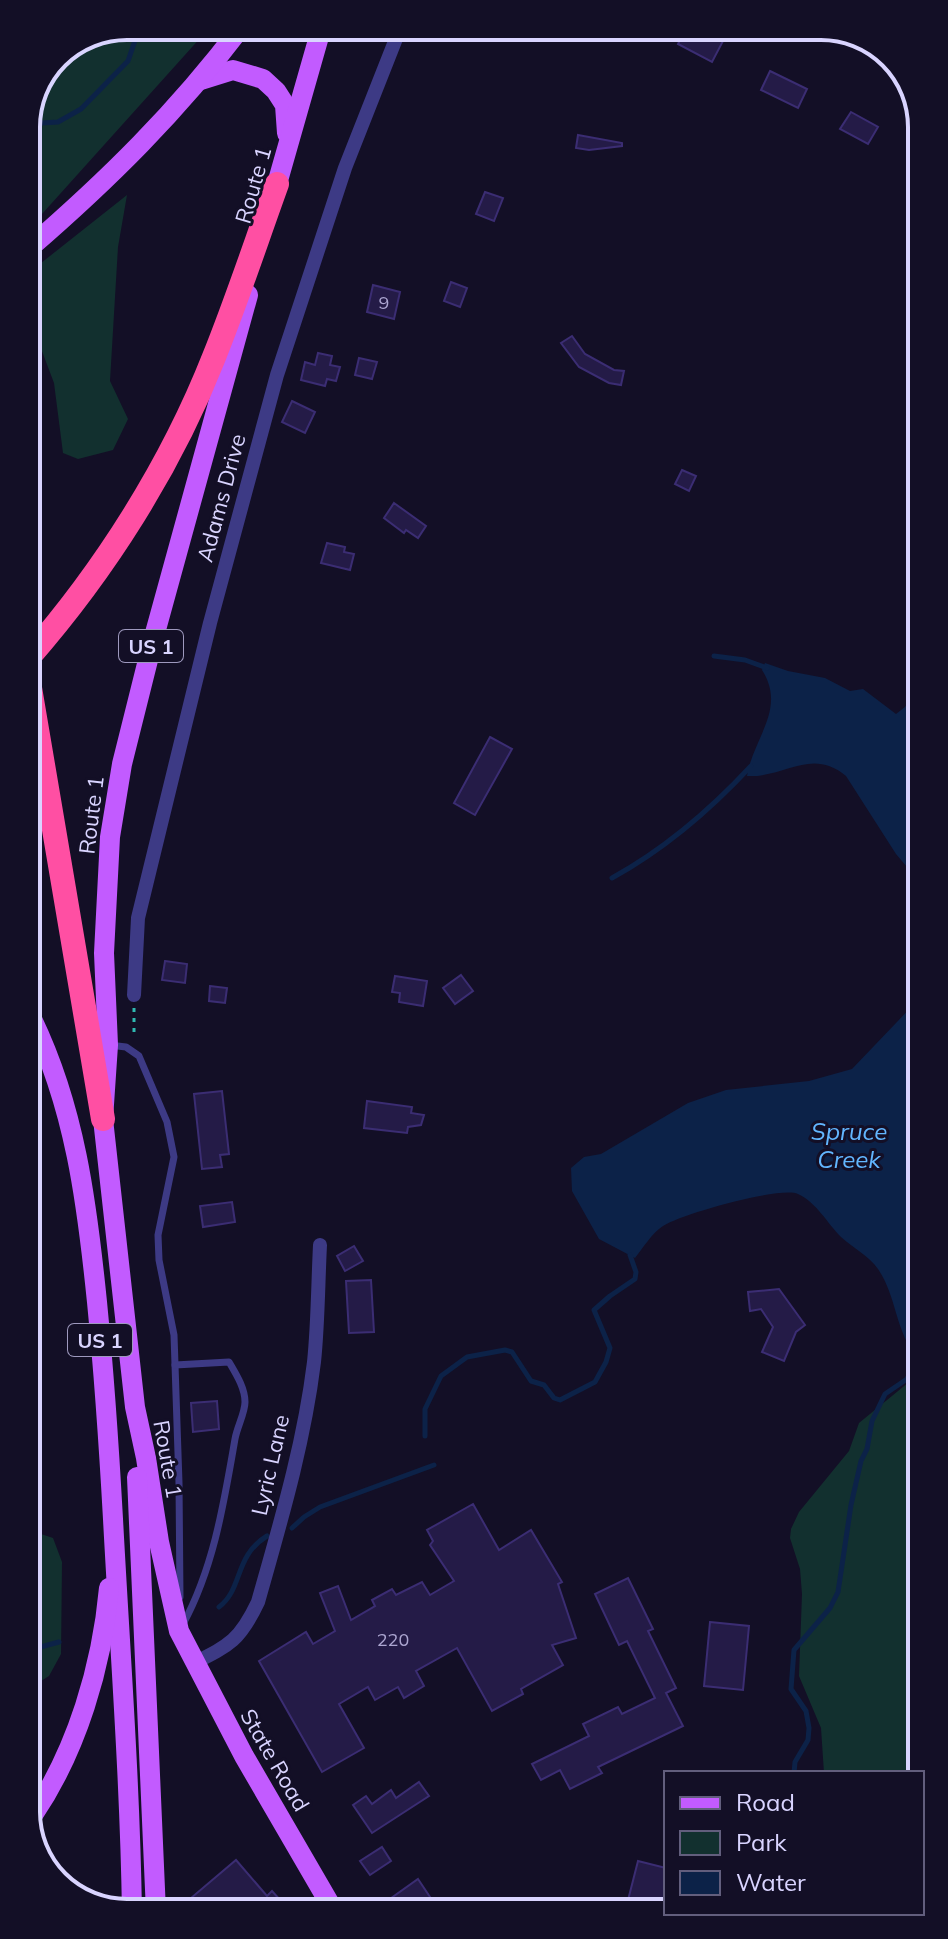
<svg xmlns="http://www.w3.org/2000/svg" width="948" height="1939" viewBox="0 0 948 1939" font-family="Mulish,sans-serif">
<rect width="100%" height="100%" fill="#130f26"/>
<g fill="#12302f">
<polygon points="127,26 202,26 202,36 33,224 26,191 26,121 56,55"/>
<polygon points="127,195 118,247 110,381 128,419 113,450 78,459 63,453 54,383 34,330 31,271"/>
<polygon points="920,1373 922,1773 824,1773 821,1728 799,1676 802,1594 800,1569 790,1538 791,1529 799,1512 849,1451 859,1423"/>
<polygon points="32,1531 53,1538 62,1562 61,1654 49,1676 33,1686"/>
</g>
<g fill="#0c2248">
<path d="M765,663L788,671L825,678L850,691L863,689L896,714L905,707L917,687L918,880L896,854L846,776C811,747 785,778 747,776C753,738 787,709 762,670Z"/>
<path d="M918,1000L920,1354L914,1353C895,1328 896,1295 878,1269C869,1256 853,1248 841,1237C827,1223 817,1203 798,1194C780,1186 681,1214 663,1226C652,1233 643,1248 635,1258L599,1239L572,1191L571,1168L584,1157L601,1154L688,1103L726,1090L809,1081L852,1069Z"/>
</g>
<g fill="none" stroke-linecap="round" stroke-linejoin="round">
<g stroke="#0c2248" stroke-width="5">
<polyline points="26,124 58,122 81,109 128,61 138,32"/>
<polyline points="714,656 745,660 767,668"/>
<path d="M612,878C663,850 712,808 751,766"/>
<polyline points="425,1436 425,1409 441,1376 467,1357 505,1350 512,1352 531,1381 544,1385 554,1398 560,1400 595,1382 606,1362 610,1348 594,1310 610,1296 635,1279 636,1272 630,1255"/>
<polyline points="292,1528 304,1517 320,1507 434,1465"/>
<path d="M219,1607C243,1589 234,1556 267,1536"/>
<polyline points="33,1649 59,1642"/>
<polyline points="794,1773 795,1762 808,1740 809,1728 806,1711 791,1689 794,1650 830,1608 838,1592 851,1505 861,1461 867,1449 872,1421 885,1394 907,1379 920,1355"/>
</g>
</g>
<g fill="#241b47" stroke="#3b2d73" stroke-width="2">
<polygon points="687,26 694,26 723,41 712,62 678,44"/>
<polygon points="770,71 807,89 798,108 761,90"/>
<polygon points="851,112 878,127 868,144 840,129"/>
<polygon points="578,135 622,143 622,146 589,150 576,148"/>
<polygon points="485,192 503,198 494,221 476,214"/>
<polygon points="451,282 467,288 460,307 444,301"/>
<polygon points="373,285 400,292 394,319 367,312"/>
<polygon points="572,336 585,354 614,370 624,371 621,385 609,383 579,367 561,343"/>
<polygon points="318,353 332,356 330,365 340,367 336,381 327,379 325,386 301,380 305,362 315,365"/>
<polygon points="359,358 377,362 372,379 355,375"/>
<polygon points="292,401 315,412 305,433 282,422"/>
<polygon points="682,470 696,476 689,491 675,484"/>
<polygon points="394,503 426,526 418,538 406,530 404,533 384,518"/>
<polygon points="327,543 345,547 344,552 354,554 350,570 321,563"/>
<polygon points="490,737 512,749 475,815 454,803"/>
<polygon points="165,961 187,964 185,983 162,980"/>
<polygon points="461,975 473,991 455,1004 443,988"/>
<polygon points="395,976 427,981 423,1006 399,1002 400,993 392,992"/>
<polygon points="210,986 227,988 225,1003 209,1001"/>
<polygon points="222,1091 229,1154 220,1155 222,1167 202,1169 194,1094"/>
<polygon points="367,1101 412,1107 411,1113 424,1115 421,1125 408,1127 407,1133 364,1128"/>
<polygon points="232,1202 235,1222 203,1227 200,1206"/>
<polygon points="354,1246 363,1261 345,1271 337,1256"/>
<polygon points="371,1280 374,1332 349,1333 346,1281"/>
<polygon points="779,1289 805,1325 796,1332 784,1361 762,1352 773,1327 761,1309 750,1311 748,1292"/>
<polygon points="217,1401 219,1429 193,1432 191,1403"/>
<polygon points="473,1504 499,1550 531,1530 562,1582 558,1584 576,1638 552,1645 563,1665 521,1689 523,1694 492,1711 457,1648 416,1671 424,1686 404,1698 398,1687 375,1700 368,1687 339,1704 364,1748 322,1772 259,1661 306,1632 313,1644 335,1631 320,1593 338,1586 351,1620 375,1606 372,1600 392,1589 396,1595 422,1582 430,1595 454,1581 430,1545 433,1541 427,1530"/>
<polygon points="628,1578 653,1629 648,1631 676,1688 666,1693 683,1726 598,1767 602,1773 570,1789 560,1770 541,1780 532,1764 589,1736 583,1724 618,1707 622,1714 655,1698 627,1641 619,1645 595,1594"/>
<polygon points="710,1622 749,1626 743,1690 704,1686"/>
<polygon points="419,1782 429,1796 372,1833 353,1805 366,1796 372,1804 391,1790 396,1798"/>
<polygon points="382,1847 391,1861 370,1875 360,1861"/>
<polygon points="236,1860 267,1896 272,1891 290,1911 203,1912 191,1898"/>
<polygon points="638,1861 666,1868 666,1907 626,1908"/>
<polygon points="418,1879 430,1897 411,1910 393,1910 387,1901"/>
</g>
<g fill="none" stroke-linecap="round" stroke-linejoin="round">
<polyline stroke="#2fb8b0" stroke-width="3" stroke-dasharray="4 6" stroke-linecap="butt" points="134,1008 134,1037"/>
<g stroke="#3d3a85" stroke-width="7">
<polyline points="109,1045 126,1047 139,1056 167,1122 174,1157 158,1235 159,1260 174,1335 179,1483 180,1597"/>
<path d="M175,1365L229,1362C236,1374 245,1388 245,1402C245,1413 237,1427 235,1439C224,1502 214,1567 183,1624"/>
</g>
<g stroke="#3d3a85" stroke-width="14">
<polyline points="827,26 889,56"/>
<polyline points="134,995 138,918 210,623 277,375 345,168 401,26"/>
<path d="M194,1663C230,1645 240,1640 258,1602C280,1524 304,1444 314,1362C318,1324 318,1284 320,1245"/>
</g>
<g stroke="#c25bff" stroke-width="20">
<polyline points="201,80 233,70 263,79 276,91 285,105 287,133"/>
<polyline points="273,198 322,26"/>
<path d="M27,250C108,180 177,112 242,26"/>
<polyline points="248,295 152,644 122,764 110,837 104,953 108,1045 103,1119 135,1407 146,1458 159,1542 179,1631 244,1756 334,1911"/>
<path d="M30,1015C75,1106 87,1203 97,1302C104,1374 109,1447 113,1519C120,1650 130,1781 132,1913"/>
<polyline points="137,1477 156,1912"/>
<path d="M33,1815C77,1750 102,1666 109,1588"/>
</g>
<g stroke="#ff4fa3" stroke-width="24">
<path d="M28,658C105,570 171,466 214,357C237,300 256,242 277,184"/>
<polyline points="29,682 103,1119"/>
</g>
</g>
<g text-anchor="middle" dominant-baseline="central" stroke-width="6" stroke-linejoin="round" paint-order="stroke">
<g font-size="18" fill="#aca6d1">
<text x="384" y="302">9</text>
<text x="393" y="1639">220</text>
</g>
<g fill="#130f26" stroke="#9e99be" stroke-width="2">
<rect x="119" y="630" width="64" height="32" rx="6"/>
<rect x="68" y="1324" width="64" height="32" rx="6"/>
</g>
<g font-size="20" font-weight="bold" fill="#d9d4ff">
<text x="151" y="646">US 1</text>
<text x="100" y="1340">US 1</text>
</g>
<g font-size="22" fill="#d9d4ff" stroke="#130f26">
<text transform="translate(253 185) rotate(-74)">Route 1</text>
<text transform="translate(221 498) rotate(-75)">Adams Drive</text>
<text transform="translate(91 815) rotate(-83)">Route 1</text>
<text transform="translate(168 1459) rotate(80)">Route 1</text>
<text transform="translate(270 1465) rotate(-77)">Lyric Lane</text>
<text transform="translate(275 1760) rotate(60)">State Road</text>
</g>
<g font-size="24" font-style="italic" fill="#62b6ff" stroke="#130f26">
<text x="849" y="1131">Spruce<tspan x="849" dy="28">Creek</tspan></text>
</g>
</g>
<path d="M0 0H948V1939H0ZM127 40H821A87 87 0 0 1 908 127V1812A87 87 0 0 1 821 1899H127A87 87 0 0 1 40 1812V127A87 87 0 0 1 127 40Z" fill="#130f26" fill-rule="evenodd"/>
<path fill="none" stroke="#d9d4ff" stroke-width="4" d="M127 40H821A87 87 0 0 1 908 127V1812A87 87 0 0 1 821 1899H127A87 87 0 0 1 40 1812V127A87 87 0 0 1 127 40Z"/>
<rect x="664" y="1771" width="260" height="144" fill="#130f26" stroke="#625e7d" stroke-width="2"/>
<rect x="680" y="1797" width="40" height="12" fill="#c25bff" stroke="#625e7d" stroke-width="2"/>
<text x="736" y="1811" font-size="24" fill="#d9d4ff">Road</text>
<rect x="680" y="1831" width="40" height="24" fill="#12302f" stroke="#625e7d" stroke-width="2"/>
<text x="736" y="1851" font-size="24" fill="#d9d4ff">Park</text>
<rect x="680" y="1871" width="40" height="24" fill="#0c2248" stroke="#625e7d" stroke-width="2"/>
<text x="736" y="1891" font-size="24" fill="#d9d4ff">Water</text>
</svg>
